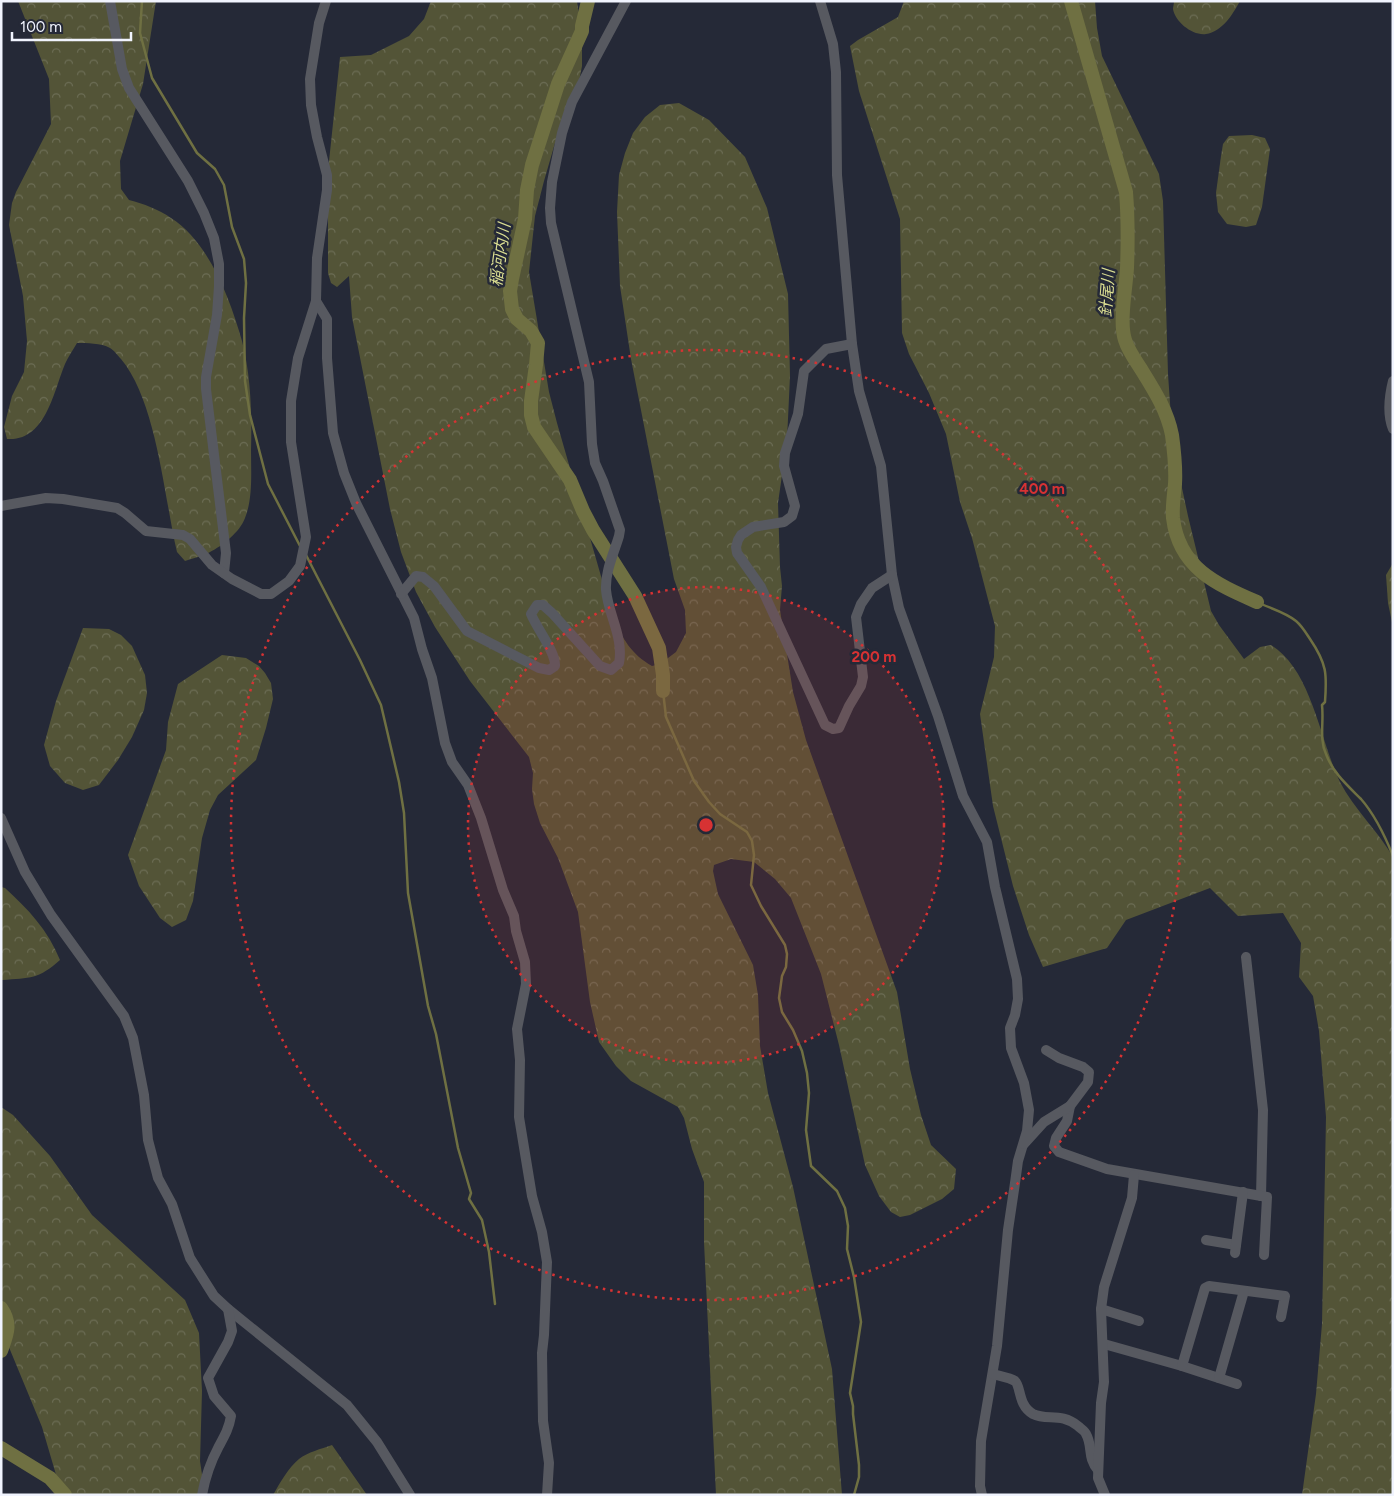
<svg xmlns="http://www.w3.org/2000/svg" width="1394" height="1496" viewBox="0 0 1394 1496" font-family="Figtree,'Noto Sans JP',sans-serif">
<defs>
<pattern id="forest-crowns" width="20" height="18" patternUnits="userSpaceOnUse" patternTransform="scale(1.25)"><rect width="20" height="18" fill="#535437"/><path d="M2 6a3 3 0 1 1 6 0M12 15a3 3 0 1 1 6 0" fill="none" stroke="#6c6d55"/></pattern>
</defs>
<rect width="100%" height="100%" fill="#252937"/>
<g fill="url(#forest-crowns)">
<path d="M18,1H156L143,84L120,161L121,189L129,200C144,204 158,209 171,218C209,242 230,299 242,341C251,376 252,415 251,450C251,472 253,498 245,518C240,532 222,546 210,552C203,556 193,558 185,561L177,552C164,497 157,402 121,359C118,356 114,350 110,348C101,343 87,343 77,343C73,350 68,357 65,364C54,390 46,442 7,439L4,427L12,396L24,372L27,341L23,296L9,225L12,203L16,192L51,124L49,79Z"/>
<path d="M431,1H577L582,39V66L574,107L555,143L544,181L535,216L529,272L549,392L557,423L613,618C623,639 631,654 652,666L660,664L676,652L686,633L685,610L674,579L631,359L620,286L617,212L619,175L625,153L633,133L645,117L660,105L679,103L709,120L745,157L767,208L788,294L790,376L787,440L778,503L780,567L782,586L780,610L793,692L806,740L897,992L910,1069L921,1115L931,1145L956,1169L954,1189L942,1199L910,1215L900,1217L891,1212L879,1196L865,1165L839,1045L821,974L791,898L775,879L754,862L731,859L714,865L713,871L718,894L753,965L758,995L760,1046L768,1093L793,1187L832,1369L842,1495H716L704,1242V1182L692,1149L684,1118L678,1107L631,1081L616,1066L599,1042L590,1002L578,912L558,858L540,823L534,804L532,789L533,773L529,757L470,681L435,627L416,592L401,552L390,509L352,317L349,276L337,287L331,283L328,273V171L340,57L371,55L409,36L424,19Z"/>
<path d="M904,1H1095L1097,28L1102,56L1159,174L1163,201L1168,374L1173,446L1188,516L1211,611L1219,625L1244,659L1260,647L1271,645C1312,670 1320,741 1340,782C1354,809 1378,831 1393,857V1495H1302L1316,1394L1322,1324L1326,1117L1319,1031L1313,996L1299,977L1301,943L1283,913L1238,916L1210,888L1126,920L1107,948L1043,967L1029,935L1013,886L993,806L980,714L994,657L995,626L972,538L960,502L946,434L929,393L909,354L902,333L900,219L859,91L850,46L858,40L898,17Z"/>
<path d="M1174,1H1240C1233,14 1222,32 1206,34C1193,36 1175,22 1173,9C1173,7 1174,4 1174,1Z"/>
<polygon points="1252,135 1265,138 1270,149 1262,207 1256,225 1246,227 1227,224 1218,212 1216,193 1221,156 1223,144 1229,136"/>
<polygon points="1393,563 1393,627 1388,603 1386,575"/>
<polygon points="83,628 109,629 121,635 132,646 145,675 147,693 144,710 132,737 118,760 99,785 83,790 65,783 50,766 44,745 56,701"/>
<polygon points="222,655 246,658 259,666 265,673 271,683 273,699 266,728 256,760 218,795 210,810 202,838 193,901 186,920 172,927 160,918 139,886 128,855 166,750 168,722 178,684"/>
<path d="M1,887L5,888C28,909 48,930 60,960C39,979 30,978 2,980L1,983Z"/>
<polygon points="1,1107 13,1115 50,1156 92,1215 185,1300 199,1333 202,1391 200,1461 205,1495 62,1495 42,1427 1,1328"/>
<path d="M332,1445L367,1495H273C280,1483 288,1468 299,1459C308,1452 321,1449 332,1445Z"/>
</g>
<g fill="none" stroke-linecap="round" stroke-linejoin="round">
<g stroke="#6f7042" stroke-width="2.5">
<polyline points="142,1 140,33 152,78 197,153 215,169 224,185 232,227 244,259 246,283 244,318 245,381 250,415 268,484 300,546"/>
<polyline points="306,555 360,660 381,705 399,782 404,813 408,893 428,1006 436,1034 458,1148 471,1193 469,1199 482,1220 489,1252 495,1304"/>
<path d="M1257,602C1269,608 1285,612 1296,621C1302,626 1306,633 1310,639C1327,664 1327,674 1325,702L1322,705C1324,722 1319,739 1326,754C1333,773 1347,785 1361,799C1375,815 1385,836 1393,856"/>
<polyline points="663,691 666,717 694,781 709,802 720,814 747,832 752,841 754,855 751,885 761,906 785,945 787,954 786,967 782,976 779,998 782,1012 793,1030 802,1051 807,1073 809,1093 806,1130 811,1166 837,1191 845,1208 848,1226 847,1249 854,1277 861,1322 850,1393 853,1406 853,1414 859,1465 859,1477 854,1495"/>
</g>
<g stroke="#6f7042" stroke-width="14">
<polyline points="588,1 582,26 582,31 558,84 532,165 527,190 525,219 512,279 510,291 512,309 517,319 531,331 538,343 536,365 531,401 531,415 534,427 570,480 583,511 593,530 635,596 659,648 663,675 663,691"/>
<path d="M1071,1L1126,192C1128,217 1128,242 1127,268C1126,287 1119,322 1125,340C1128,350 1135,360 1141,369C1154,390 1167,410 1172,435C1174,450 1176,468 1175,484C1174,495 1172,507 1173,518C1179,568 1216,584 1257,602"/>
<path d="M1,1308C12,1324 7,1334 1,1351"/>
<polyline points="1,1448 50,1478 65,1495"/>
</g>
<g stroke="#575960" stroke-width="10">
<polyline points="110,1 122,69 129,88 188,181 204,213 214,238 219,264 219,286 217,315 206,377 206,389 226,553 224,573"/>
<polyline points="820,1 833,44 836,72 837,175 852,344 859,391 881,466 892,575 899,608 938,716 963,796 987,842 995,887 1017,979 1018,999 1015,1015 1010,1028 1011,1048 1024,1083 1029,1110 1027,1131 1018,1161 1015,1183 1008,1230 997,1346 981,1441 980,1486 982,1495"/>
<polyline points="316,301 327,319 327,358 333,433 344,473 356,503 414,618 422,649 432,678 445,743 452,762 468,785 481,818 503,890 514,916 516,931 525,962 526,984 517,1029 520,1060 519,1117 532,1196 542,1232 547,1262 544,1335 542,1353 543,1421 549,1463 547,1495"/>
<polyline points="852,344 826,349 804,371 798,414 785,453 784,466 795,506 792,516 784,522 753,527 741,535 738,540 736,547 737,553 761,587 825,725 833,729 839,728 849,706 861,686 863,677 856,617 861,604 872,588 892,575"/>
<path d="M1393,381C1389,397 1387,414 1393,429"/>
<polyline points="1,506 46,498 63,499 117,508 125,513 146,531 183,535 190,539 212,565 232,579 261,594 271,594 289,581 300,566 306,537 291,442 291,401 298,358 316,301 317,258 327,190 327,175 317,137 311,105 310,79 319,23 326,1"/>
<path d="M401,594L416,576L423,577L434,586L467,631L539,668L549,670L555,666C556,652 537,629 531,614L537,605H543L552,613L600,666L611,670L619,663C624,638 608,614 606,590C605,571 614,553 619,536L620,530L603,481L595,463L592,444L589,382L551,223L550,208L552,182L562,133L572,102L626,1"/>
<polyline points="1,818 25,872 51,915 124,1016 133,1038 144,1095 148,1140 158,1178 172,1204 190,1258 214,1296 228,1309 347,1405 377,1442 410,1495"/>
<polyline points="1246,957 1263,1110 1261,1196"/>
<polyline points="1070,1106 1067,1121 1056,1138 1054,1146 1059,1152 1107,1169 1267,1197 1264,1255"/>
<polyline points="1024,1144 1044,1122 1070,1106 1088,1082 1089,1072 1083,1067 1059,1058 1046,1050"/>
<polyline points="1206,1240 1236,1245"/>
<polyline points="1235,1253 1243,1192"/>
<polyline points="1101,1309 1139,1321"/>
<polyline points="1104,1344 1182,1366 1237,1384"/>
<polyline points="1182,1366 1205,1288 1209,1286 1285,1296 1281,1317"/>
<path d="M993,1374C999,1376 1009,1377 1015,1381C1021,1386 1018,1406 1033,1414C1047,1421 1061,1412 1078,1426C1080,1428 1085,1431 1086,1434C1093,1446 1087,1458 1098,1470"/>
<polyline points="1219,1378 1244,1291"/>
<path d="M202,1495C205,1478 211,1461 219,1446C225,1435 229,1428 231,1416L214,1396L208,1378L228,1342L232,1331L228,1309"/>
<polyline points="1105,1495 1098,1478 1101,1403 1104,1382 1101,1309 1104,1287 1132,1198 1134,1175"/>
</g>
</g>
<circle cx="706" cy="825" r="238" fill="#d73233" fill-opacity=".12"/>
<g fill="none" stroke="#d73233" stroke-width="2.5" stroke-dasharray="2.5 5">
<circle cx="706" cy="825" r="238"/>
<circle cx="706" cy="825" r="475"/>
</g>
<g text-anchor="middle" dominant-baseline="central" stroke-width="5" stroke-linejoin="round" paint-order="stroke">
<g font-size="16" font-style="italic" fill="#dadd91" stroke="#252937">
<text transform="translate(500 255) rotate(-82)">稲河内川</text>
<text transform="translate(1107 293) rotate(-86)">針尾川</text>
</g>
</g>
<circle cx="706" cy="825" r="8" fill="#d73233" stroke="#252937" stroke-width="2.5"/>
<g font-size="15" text-anchor="middle" font-weight="bold" fill="#d73233" stroke="#252937" stroke-width="5" stroke-linejoin="round" paint-order="stroke">
<text x="1042" y="494">400 m</text>
<text x="874" y="662">200 m</text>
</g>
<rect width="1394" height="1496" fill="none" stroke="#f1f4fe" stroke-width="5"/>
<path d="M12 32v8h119v-8" fill="none" stroke="#f1f4fe" stroke-width="2.5"/>
<text x="20" y="32" font-size="15" fill="#f1f4fe" stroke="#252937" stroke-width="4" paint-order="stroke">100 m</text>
</svg>
